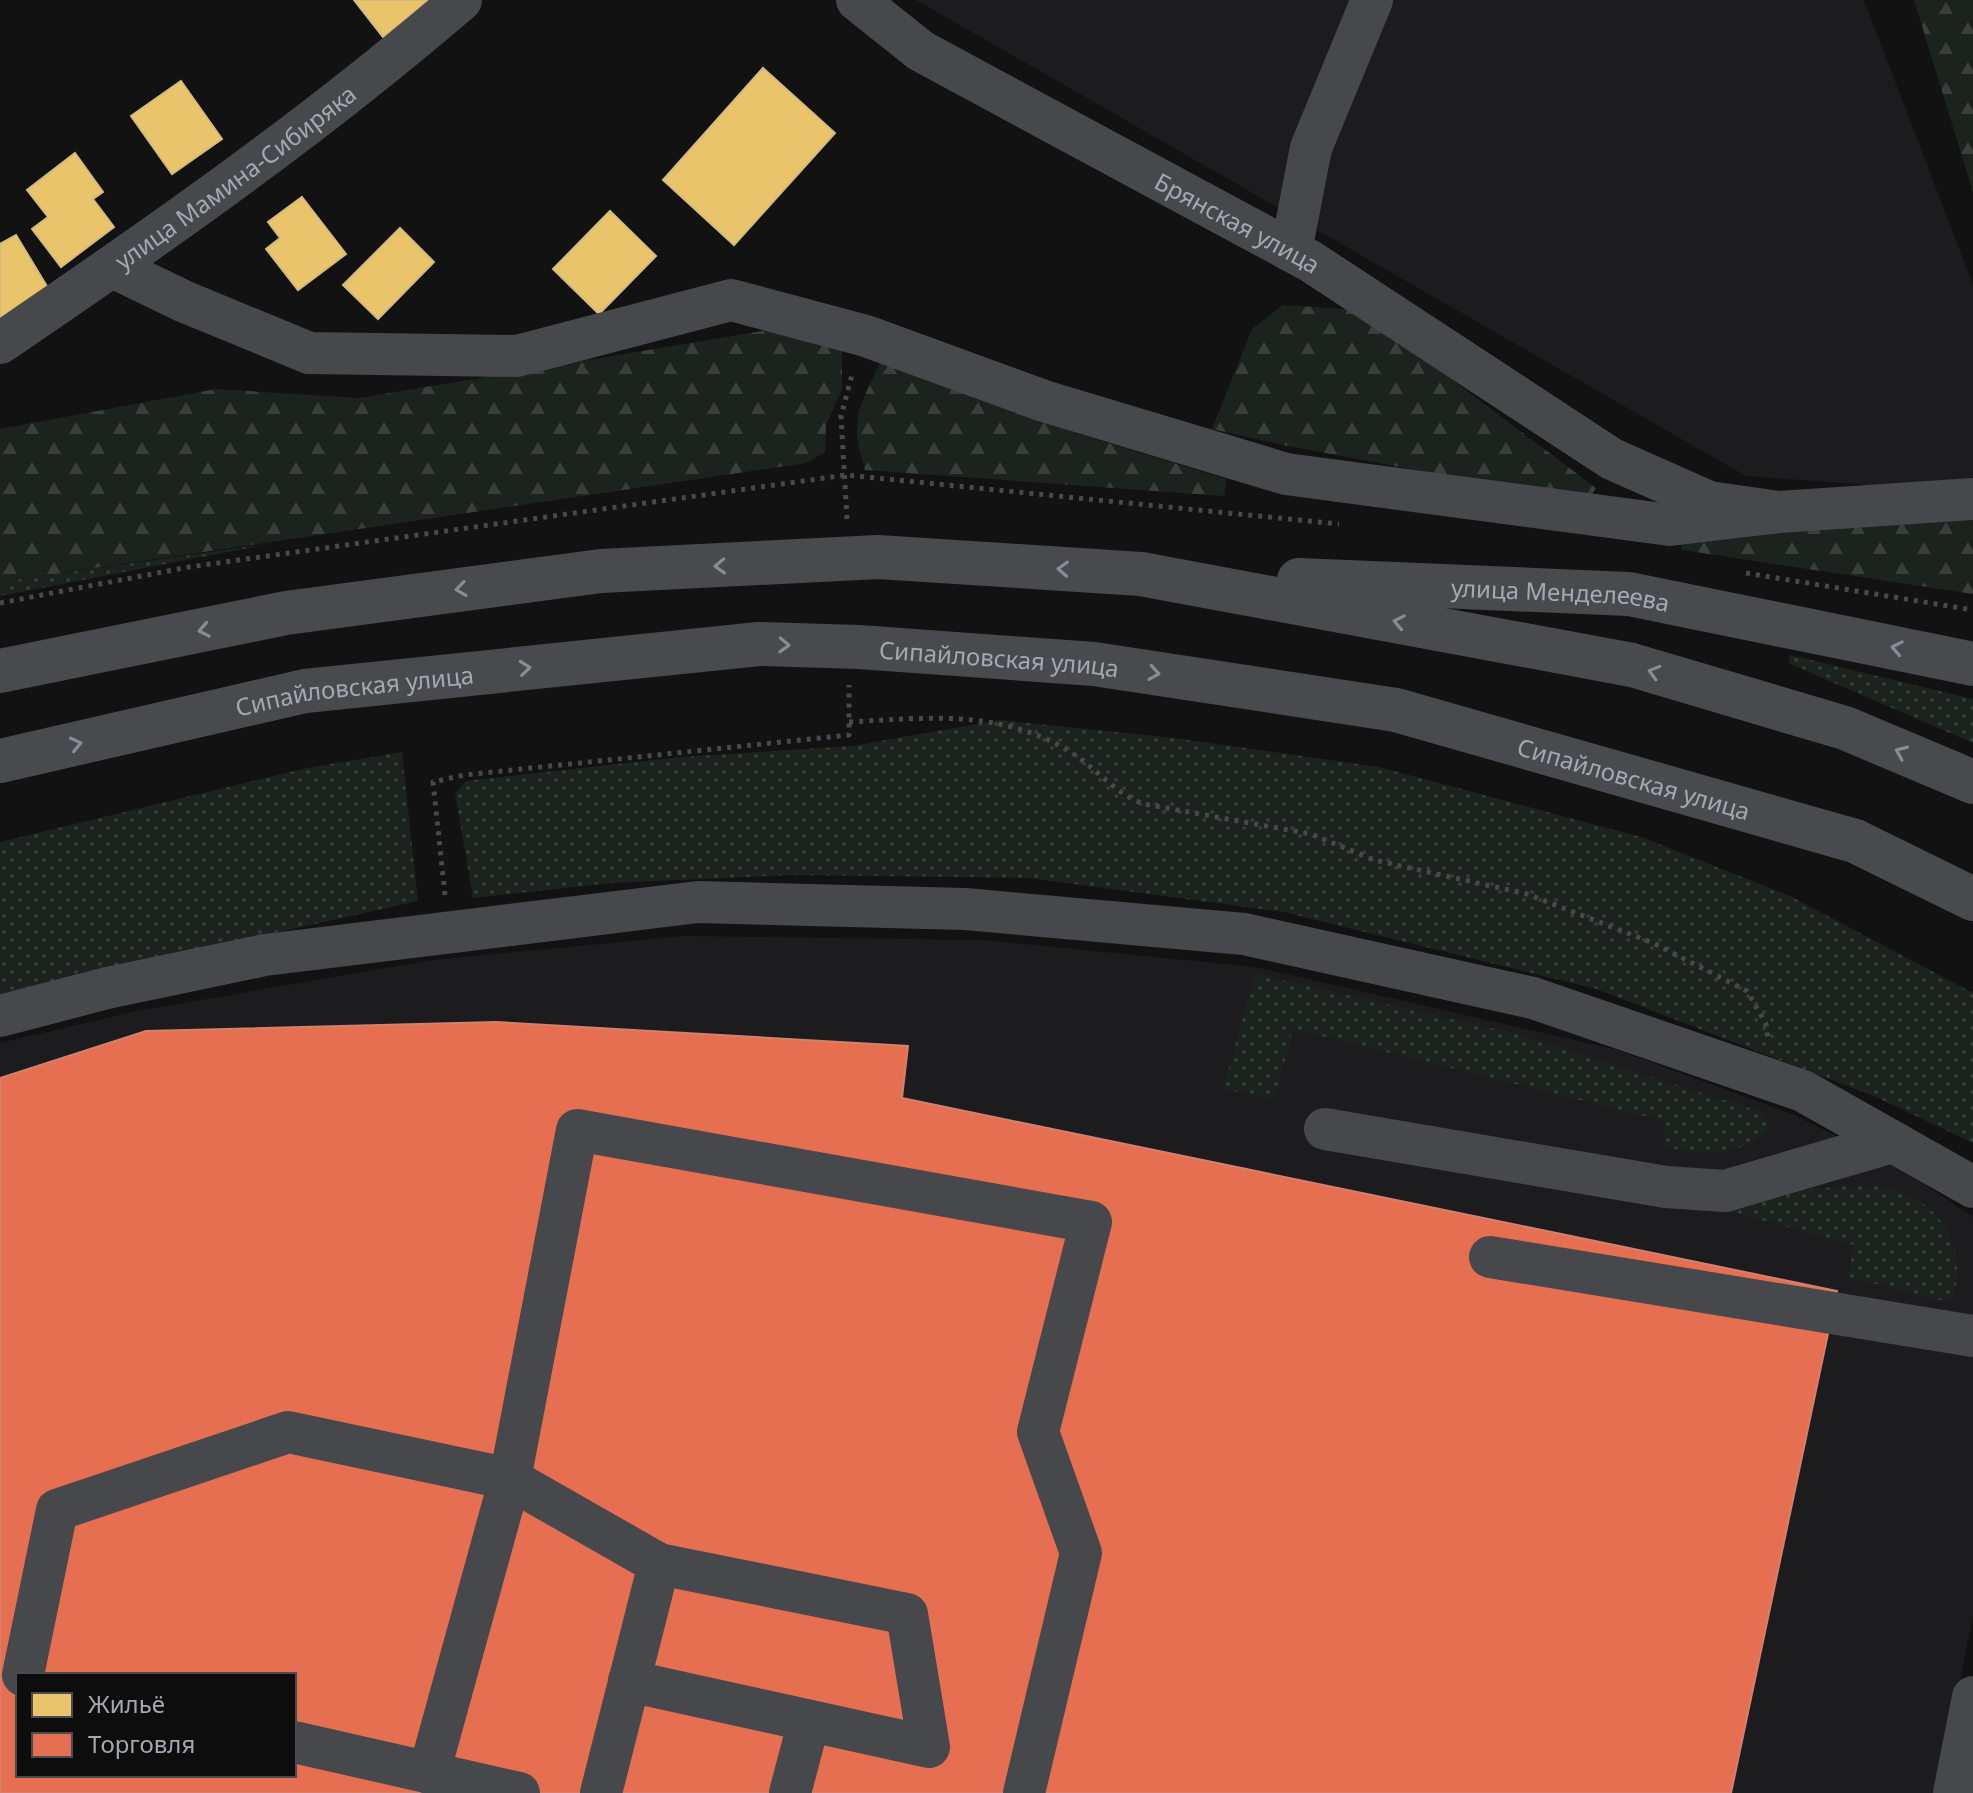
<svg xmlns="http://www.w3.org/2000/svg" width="1973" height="1793" viewBox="0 0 1973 1793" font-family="'Noto Sans',sans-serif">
<defs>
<pattern id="grass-dots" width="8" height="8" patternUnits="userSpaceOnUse" patternTransform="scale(2)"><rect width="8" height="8" fill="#1c221d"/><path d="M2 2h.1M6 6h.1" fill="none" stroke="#3a3f3b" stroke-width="1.8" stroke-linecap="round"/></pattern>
<pattern id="forest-firs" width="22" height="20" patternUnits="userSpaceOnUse" patternTransform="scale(2)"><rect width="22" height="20" fill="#1c221d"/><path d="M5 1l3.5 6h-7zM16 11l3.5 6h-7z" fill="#3a3f3b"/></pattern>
</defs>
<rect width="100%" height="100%" fill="#121212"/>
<g fill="#1c1c1e" fill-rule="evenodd">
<polygon points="916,0 1864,0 1973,285 1973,477 1937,490 1746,476"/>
<path d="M684,936L983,940L1256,967L1618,1050L1794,1115L1901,1168L1973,1217V1614L1939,1793H0V1043L137,1011L432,960ZM18,1675H294V1775H18Z"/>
</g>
<g fill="url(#grass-dots)">
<polygon points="274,543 0,596 0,582"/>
<polygon points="1790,655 1973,699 1973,743 1788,663"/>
<polygon points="1000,720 1174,738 1379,767 1641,837 1790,896 1973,993 1973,1143 1876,1097 1596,989 1284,912 1029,878 790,875 611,883 473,898 455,793 466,781 681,757 852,746"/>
<polygon points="402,752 418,901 0,994 0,842 307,768"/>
<path d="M1255,974L1517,1034L1762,1112L1769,1125C1747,1158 1698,1157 1663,1146L1664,1121L1293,1029L1275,1099L1223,1089Z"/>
<path d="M1861,1185C1928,1186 1973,1236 1952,1303L1848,1277L1854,1245L1683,1199Z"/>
</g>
<g fill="url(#forest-firs)">
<polygon points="1914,0 1973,0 1973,192"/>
<polygon points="1283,305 1360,310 1596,488 1587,502 1288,446 1212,429 1252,329"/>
<polygon points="787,327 842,348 842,389 826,425 825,452 806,463 0,582 0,429 216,389 359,398"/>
<path d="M881,360L1076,433L1226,479L1224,496L865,470C848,417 860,408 881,360Z"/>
<polygon points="1973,518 1973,594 1682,550 1680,539"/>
</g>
<g fill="#e9c46a" stroke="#d4bc80" stroke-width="2">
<polygon points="354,0 429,0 383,37"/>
<polygon points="763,68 835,133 734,245 663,180"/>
<polygon points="181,81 222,139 172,174 131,116"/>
<polygon points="75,153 103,192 93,199 114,227 61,267 32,229 48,217 27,190"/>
<polygon points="302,197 346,254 298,290 266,249 280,238 268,222"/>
<polygon points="610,211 656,256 599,314 553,269"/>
<polygon points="400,228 434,262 378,319 343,285"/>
<polygon points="16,235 48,288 0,327 0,244"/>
</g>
<path fill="#e76f51" stroke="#d3806e" stroke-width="2" fill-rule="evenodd" d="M496,1022L908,1046L902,1098L1837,1291L1731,1793H0V1078L146,1031ZM18,1675H294V1775H18Z"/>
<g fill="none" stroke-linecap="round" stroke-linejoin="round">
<g stroke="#48494c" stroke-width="5" stroke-dasharray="4 6" stroke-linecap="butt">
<polyline points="847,519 841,416 853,371"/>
<polyline points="1746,573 1973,610"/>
<polyline points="0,603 189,567 846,475 1339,524"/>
<path d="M849,722C925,718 994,709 1064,748C1093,764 1113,793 1144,804L1311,834L1374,860L1527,894L1653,943L1747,991L1766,1024L1768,1039"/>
<polyline points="445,895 433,782 464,775 849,735 849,685"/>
</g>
<g stroke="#47484b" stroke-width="42">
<path id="s1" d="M857,0L921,51L1310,261L1612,459L1709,502L1779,512L1973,499"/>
<polyline points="1291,251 1311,148 1372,0"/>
<polyline points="113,267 183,301 309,353 517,356 731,300 866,336 1044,401 1286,474 1670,525 1779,512"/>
<path id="s2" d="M0,343C158,236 316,125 461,0"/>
<polyline points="0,1016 107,988 265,955 698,902 965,909 1244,934 1533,998 1803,1091 1973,1187"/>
<polyline points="1325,1129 1666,1187 1725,1191 1892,1142"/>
<polyline points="1490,1257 1973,1336"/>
<polyline points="23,1675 57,1510 288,1432 510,1479 659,1564 601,1793"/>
<polyline points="629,1681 929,1747 907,1614 659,1564"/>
<polyline points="294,1742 519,1793"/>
<polyline points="429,1773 510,1479 577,1130 1091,1222 1038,1432 1081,1553 1024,1793"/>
<polyline points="790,1793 809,1721"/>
<polyline points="1954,1793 1973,1697"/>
</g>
<g stroke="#494a4d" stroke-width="44">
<path id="s3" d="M1299,580L1629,594L1973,664"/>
<polyline points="0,671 286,613 601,571 878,557 1141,574 1632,665 1845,728 1973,782"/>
<path id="s4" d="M0,761L305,691L759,644L859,647L1094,664L1396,710L1855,841L1973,899"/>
</g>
</g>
<defs><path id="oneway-chevron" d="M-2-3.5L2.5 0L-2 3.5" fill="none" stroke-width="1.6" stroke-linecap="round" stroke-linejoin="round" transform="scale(2)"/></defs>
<g stroke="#898c94">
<use href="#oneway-chevron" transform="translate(720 566) rotate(178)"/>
<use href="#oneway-chevron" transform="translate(1063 569) rotate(-177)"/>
<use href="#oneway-chevron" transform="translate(461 589) rotate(172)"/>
<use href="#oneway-chevron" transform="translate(1399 622) rotate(-169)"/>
<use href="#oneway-chevron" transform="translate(204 630) rotate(169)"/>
<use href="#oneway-chevron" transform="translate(784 645) rotate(2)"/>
<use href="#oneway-chevron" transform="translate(1897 648) rotate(-169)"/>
<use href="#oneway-chevron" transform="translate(525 668) rotate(-6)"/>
<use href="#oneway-chevron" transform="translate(1654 672) rotate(-164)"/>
<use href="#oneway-chevron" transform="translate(1154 673) rotate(9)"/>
<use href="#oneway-chevron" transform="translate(76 744) rotate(-13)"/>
<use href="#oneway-chevron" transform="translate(1901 752) rotate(-157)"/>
</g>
<g text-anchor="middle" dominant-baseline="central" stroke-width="8" stroke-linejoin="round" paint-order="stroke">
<g font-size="24" fill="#a4a8b3" stroke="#0d0d0e">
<text stroke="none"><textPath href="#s2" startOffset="288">улица Мамина-Сибиряка</textPath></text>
<text stroke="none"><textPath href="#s1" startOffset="442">Брянская улица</textPath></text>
<text stroke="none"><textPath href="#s3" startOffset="262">улица Менделеева</textPath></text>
<text stroke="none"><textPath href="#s4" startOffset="1010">Сипайловская улица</textPath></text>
<text stroke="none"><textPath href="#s4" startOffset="362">Сипайловская улица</textPath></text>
<text stroke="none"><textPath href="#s4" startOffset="1658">Сипайловская улица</textPath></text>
</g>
</g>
<rect x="16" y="1673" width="280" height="104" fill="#0d0d0e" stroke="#494b50" stroke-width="2"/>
<rect x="32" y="1693" width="40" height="24" fill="#e9c46a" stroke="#494b50" stroke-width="2"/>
<text x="88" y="1713" font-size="24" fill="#a4a8b3">Жильё</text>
<rect x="32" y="1733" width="40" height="24" fill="#e76f51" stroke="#494b50" stroke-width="2"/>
<text x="88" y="1753" font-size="24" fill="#a4a8b3">Торговля</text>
</svg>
